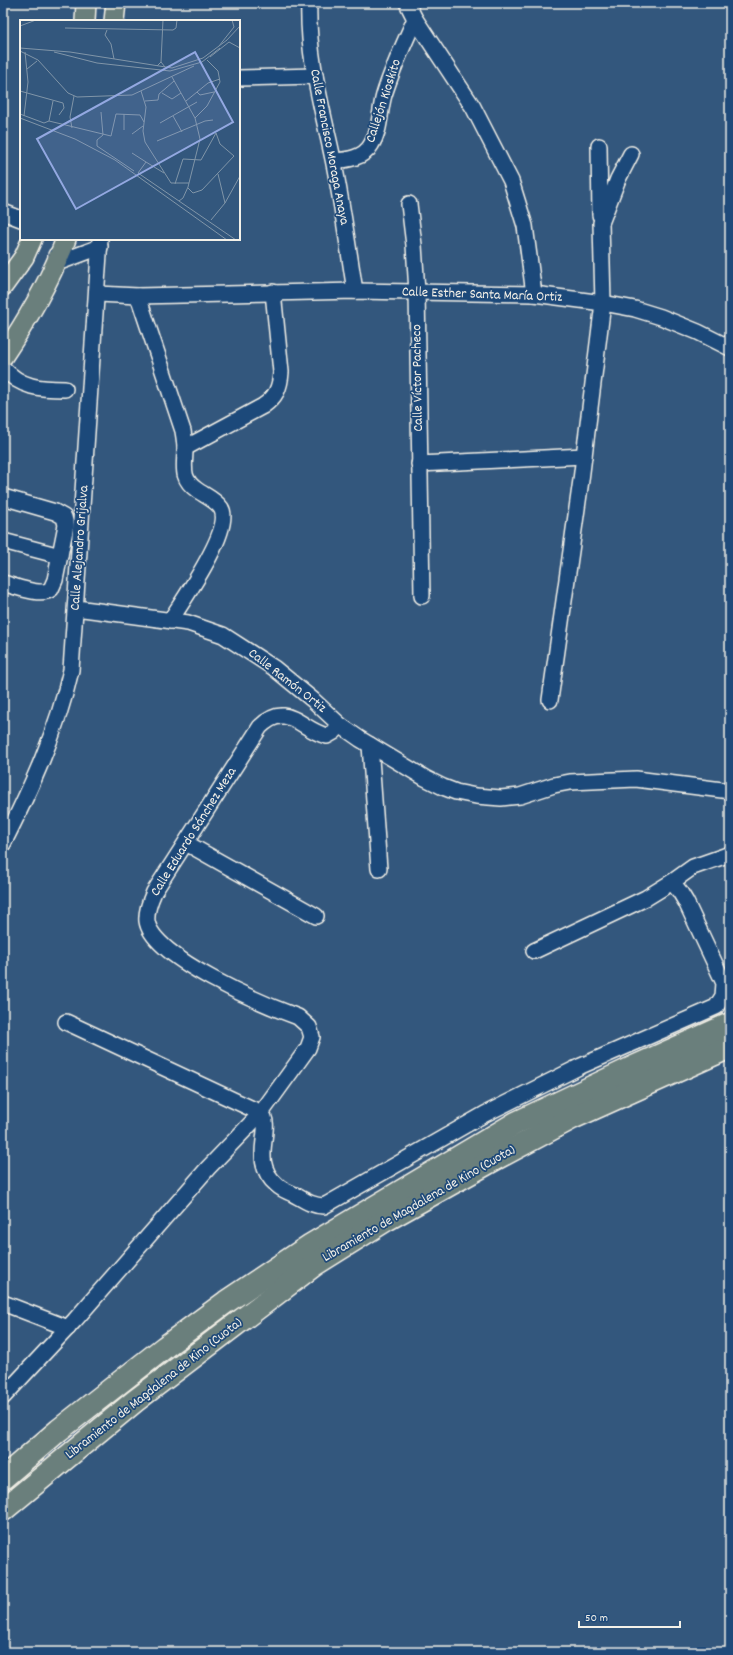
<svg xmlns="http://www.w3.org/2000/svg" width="733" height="1655" viewBox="0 0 733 1655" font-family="Dekko,sans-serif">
<rect width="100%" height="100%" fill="#33577d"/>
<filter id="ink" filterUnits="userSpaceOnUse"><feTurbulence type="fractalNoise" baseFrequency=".025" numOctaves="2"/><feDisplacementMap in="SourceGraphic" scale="8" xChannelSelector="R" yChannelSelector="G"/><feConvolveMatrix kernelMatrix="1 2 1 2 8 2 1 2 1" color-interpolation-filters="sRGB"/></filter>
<g filter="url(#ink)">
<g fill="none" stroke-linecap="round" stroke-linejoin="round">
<defs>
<g id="minor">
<path d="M309,3C307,56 322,107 333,159C342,202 348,247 355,291"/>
<polyline points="407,3 415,19 473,107 511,181 525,226 534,294"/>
<polyline points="239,78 315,76"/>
<polyline points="599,146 600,215"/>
<path d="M334,161C347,160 364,158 371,145C381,130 379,112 384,95C392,69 404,44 415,19"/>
<polyline points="409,204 414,245 417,292 422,596"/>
<polyline points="3,212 21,219"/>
<polyline points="56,255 57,263 100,247"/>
<polyline points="98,294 138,296 355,291 534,294 603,303 635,309 661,317 698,332 730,348"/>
<path d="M138,296L183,431C184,437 185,443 185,449C185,467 180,478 197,490C204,495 216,500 221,508C234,528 182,602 170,621"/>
<path d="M3,368C21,388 40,389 65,389"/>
<path d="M185,448L263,406C276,397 280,388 281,372L273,292"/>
<polyline points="419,464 584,456"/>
<path d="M3,497L55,512L64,517L66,525L55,580L51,589C42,597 14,586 3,583"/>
<polyline points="3,541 60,556"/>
<polyline points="76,608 188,623 223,635 274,668 313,700 340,725 360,739 425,778 443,787 456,792 476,796 501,798 520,796 554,785 570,782 636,779 730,791"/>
<polyline points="550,700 581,480 603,303 601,223 618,179 631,154"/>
<polyline points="370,745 379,869"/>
<polyline points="186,843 316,916"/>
<path d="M3,844C31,788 57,732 71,670L100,239"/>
<polyline points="672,882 693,867 730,854"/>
<path d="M66,1022L261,1113C275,1127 248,1161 277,1185C281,1189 288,1192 293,1194C304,1200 312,1206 324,1206L485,1114L581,1066L716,1007L723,996L724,983L686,902L680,892L672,882L646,898L534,951"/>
<polyline points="3,1303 68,1328"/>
<path d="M3,1397L75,1320L208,1168L261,1113L308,1048L312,1037L309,1027L298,1017C265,1005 152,958 147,921C146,911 150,901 154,892L260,727C287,700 301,730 327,736L334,732L340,725"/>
</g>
<g id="major">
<polyline points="85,21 86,3"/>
<polyline points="114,21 116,3"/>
<polyline points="3,286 24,257 32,239"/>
<path d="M3,356C28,319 50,281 66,239"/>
</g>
<g id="highway">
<polyline points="3,1478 59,1430 165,1347 226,1302 311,1245 516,1123 634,1067 730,1024"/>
<polyline points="3,1510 135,1401 314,1265 386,1220 495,1159 572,1118 730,1047"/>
</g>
</defs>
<use href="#minor" stroke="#f4f1e8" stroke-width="18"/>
<use href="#major" stroke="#f4f1e8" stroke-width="22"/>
<use href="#highway" stroke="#f4f1e8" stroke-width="25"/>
<use href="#minor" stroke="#1f4a7a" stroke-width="15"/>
<use href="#major" stroke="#6b7f7c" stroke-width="19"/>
<use href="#highway" stroke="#6b7f7c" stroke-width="22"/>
</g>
</g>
<g text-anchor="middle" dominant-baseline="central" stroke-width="3.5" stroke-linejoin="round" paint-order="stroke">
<g font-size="14" fill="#f4f1e8" stroke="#1f4a7a">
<text transform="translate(384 101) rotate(-72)">Callejón Kioskito</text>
<text transform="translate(329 147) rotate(79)">Calle Francisco Moraga Anaya</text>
<text transform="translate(482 295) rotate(2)">Calle Esther Santa María Ortiz</text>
<text transform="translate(418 378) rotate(-91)">Calle Víctor Pacheco</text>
<text transform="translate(80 548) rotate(-86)">Calle Alejandro Grijalva</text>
<text transform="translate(287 681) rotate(38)">Calle Ramón Ortiz</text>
<text transform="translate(194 832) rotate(-58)">Calle Eduardo Sánchez Meza</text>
<text transform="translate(419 1204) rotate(-30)">Libramiento de Magdalena de Kino (Cuota)</text>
<text transform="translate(154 1389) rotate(-38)">Libramiento de Magdalena de Kino (Cuota)</text>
</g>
</g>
<g transform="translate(20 20)">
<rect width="220" height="220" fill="#33577d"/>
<path fill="none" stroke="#8095a8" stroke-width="1" d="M0,6L16,0M45,8L153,10L156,8L157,0M87,10L85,15L91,24L94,39M206,21L220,6M199,26L214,7L212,0M0,28L50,32L152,48L183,38L207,20M0,31L18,40L48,73L57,77L112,75L174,46M34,32L77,43L150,51L182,42L200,28M190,37L209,22L220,28M141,42L143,0M137,46L141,42L145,47M7,49L17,41M152,57L175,98L180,119L168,167L163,178L159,181M0,71L43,83L44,88L39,95M121,71L126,87L123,111L125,122L151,163H169M177,72L180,75L194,72M142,73L152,79L161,73M125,81L138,80L139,74L154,61M166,81L188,63L200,59M81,92L83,115L77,120V126L114,151M0,94L24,103L29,101L91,116L96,94L120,95L124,102M4,96L8,62L5,32M153,96L162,112M0,98L55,119L95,140L207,220M175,98L187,86L200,62L198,51L187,40M29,101L33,81M140,103L177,82M52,108L50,97L54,76M104,110V94M196,113L200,124L214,136M112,114L123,106M137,121L185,101L193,100M112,133L126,142L118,153M126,142L144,153M118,153L216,220M198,154L205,183M155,164L163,139L181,140L196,113M168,168L173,173L182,170L214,136M191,200L205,183L220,156"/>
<path fill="#93a8e1" fill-opacity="0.15" stroke="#93a8e1" stroke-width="2" d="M175,32L213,102L56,189L17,119Z"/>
<rect width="220" height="220" fill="none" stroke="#f4f1e8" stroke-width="2"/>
</g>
<rect width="733" height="1655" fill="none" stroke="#1f4a7a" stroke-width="16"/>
<rect x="8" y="8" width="717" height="1639" fill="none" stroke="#f4f1e8" stroke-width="1.5" filter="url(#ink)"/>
<path d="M579 1621v6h101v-6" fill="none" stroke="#f4f1e8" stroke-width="2"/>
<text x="585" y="1621" font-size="12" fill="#f4f1e8" stroke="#1f4a7a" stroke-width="3" paint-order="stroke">50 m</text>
</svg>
